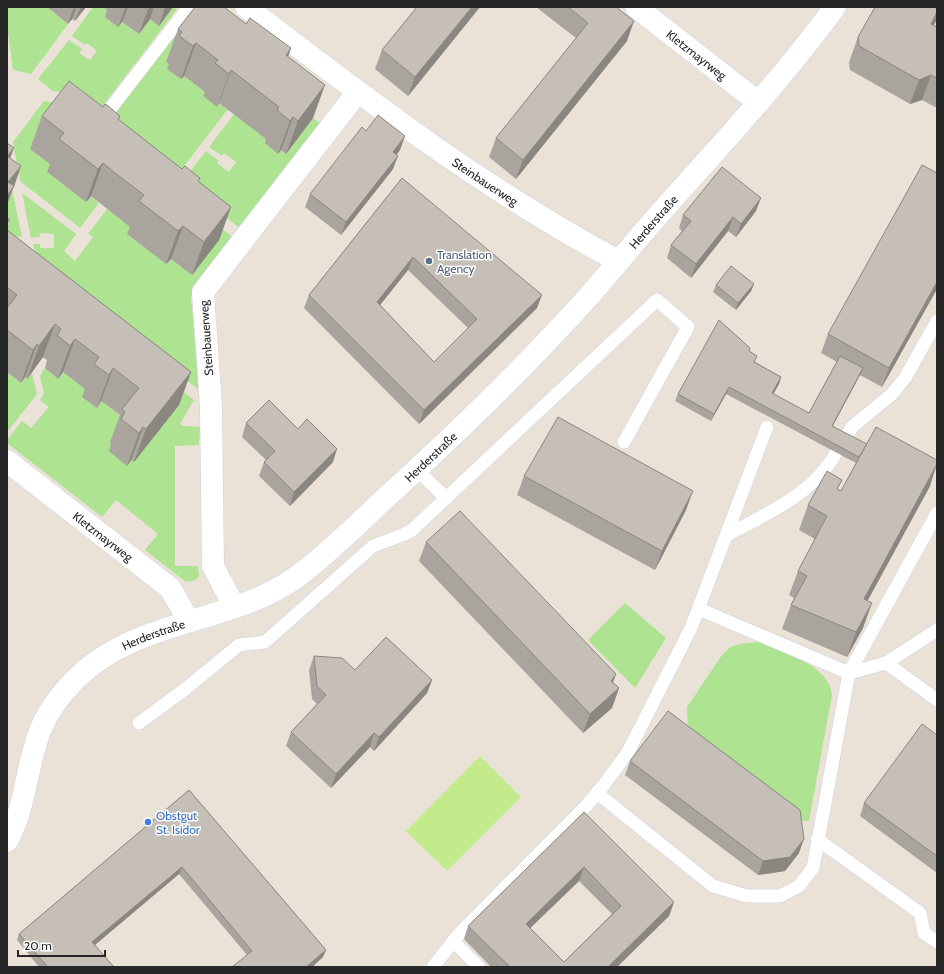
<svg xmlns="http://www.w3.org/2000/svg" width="944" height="974" viewBox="0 0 944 974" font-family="Cabin,sans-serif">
<rect width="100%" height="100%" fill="#eae2d7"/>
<g fill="#ade391">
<polygon points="7,7 47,7 68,24 31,74 13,70 7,25"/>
<polygon points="93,7 103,7 108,11 105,17 118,27 122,22 139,34 150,19 173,7 177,9 95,116 66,93 53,91 38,79 69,40 82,49 79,53 90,60 97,51 87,43 85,45 72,36"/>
<polygon points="186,21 166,62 206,93 203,96 217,106 219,103 228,109 175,178 107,125"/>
<polygon points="44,101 62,104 52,166 47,172 86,202 91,196 99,203 80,228 20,181 13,142"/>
<polygon points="234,114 267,140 278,153 281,150 286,154 313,118 323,125 240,228 181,183 206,151 219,161 217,163 229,172 236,162 224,153 222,156 209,147"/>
<polygon points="7,166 22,237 7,236"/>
<polygon points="22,193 76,234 64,251 75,261 93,237 88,234 107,209 132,228 127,234 166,264 171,259 190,203 235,239 191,297 199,390 38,264 33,244 40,244 40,248 54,248 54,234 40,233 40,237 31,238"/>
<polygon points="45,368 58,379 63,372 87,390 83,397 97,408 101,401 127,421 113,445 134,462 179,405 170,381 194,400 180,424 183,426 200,427 199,445 175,446 175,566 198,566 199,576 196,580 186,582 145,550 158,534 116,500 102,517 7,443 7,440 22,421 31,428 49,407 40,400 44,393 40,376"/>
<polygon points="7,372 21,383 25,377 27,379 32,373 37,394 7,432"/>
<polygon points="625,603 666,638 635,688 588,640"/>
<path d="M759,642C783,653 829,664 832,695L809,821H800L688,731L687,707L722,655L730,647L740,644Z"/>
</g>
<polygon fill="#c3eb8c" points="480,756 521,797 447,871 406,831"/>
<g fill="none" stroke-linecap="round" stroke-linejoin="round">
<defs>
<g id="lane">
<polyline points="110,109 189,7"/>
<polyline points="844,440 852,427 892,394 905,378 937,321"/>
<polyline points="417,470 446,498"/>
<polyline points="937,513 849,673 886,663 937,630"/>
<path d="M727,535C767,514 813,494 836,453"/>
<polyline points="886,663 937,700"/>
<polyline points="139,723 184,690 239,645 265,642 373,546 405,534 412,530 657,300 688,327 624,442"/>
<polyline points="597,793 713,886 747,896 780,896 799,886 813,868 849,673 699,609"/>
<polyline points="817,839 920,913 924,933 937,942"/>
<polyline points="453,941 479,967"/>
<polyline points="433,967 459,934 586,806 603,786 628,752 691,628 767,427"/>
</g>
<g id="street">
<path id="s1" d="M246,7C365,98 485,190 618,261"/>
<path id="s2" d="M636,7L758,102"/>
<path id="s3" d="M7,461L170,588L189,621"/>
<polyline points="234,606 213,566 211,406 203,292 357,93"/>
<path id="s4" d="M7,841C26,807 26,767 40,731C47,713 60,695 74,681C137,615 240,626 307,569C332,549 356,526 379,504C444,445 507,385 566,321C597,289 625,253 654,220C716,150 780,82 835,7"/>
</g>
</defs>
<use href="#lane" stroke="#cdd0e1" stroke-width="14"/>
<use href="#street" stroke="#cdd0e1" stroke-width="23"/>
<use href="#lane" stroke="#fff" stroke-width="13"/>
<use href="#street" stroke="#fff" stroke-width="22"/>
</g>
<g fill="#a9a49d" fill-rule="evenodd">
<polygon points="47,7 86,7 75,21 72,19 68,24"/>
<polygon points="103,7 173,7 159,26 150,19 139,34 122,22 118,27 105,17 107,10"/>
<polygon points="417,7 480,7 408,96 375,69 382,50"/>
<polygon points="536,7 616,7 627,41 516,179 489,157 496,138 576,38"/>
<polygon points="937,7 937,22 936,21 934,25 937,27 937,108 922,100 910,104 850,70 849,62 858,37"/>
<polygon points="246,24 291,48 288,57 313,118 286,154 281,150 278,154 265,143 266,139 219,103 217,107 203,96 205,92 184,76 181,79 167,69 169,64 166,62 178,29"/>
<polygon points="103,107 120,116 119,120 231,207 219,240 192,275 171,259 166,264 127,234 130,227 91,196 86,202 47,172 50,164 30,149 42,116"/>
<polygon points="366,131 400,150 396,155 393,169 341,235 305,207 310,194"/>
<path d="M402,178L537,308L419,424L304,308L309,295ZM408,270L468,328L434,362L380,305Z"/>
<polygon points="756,211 736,237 728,231 691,278 667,258 671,245 682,231 679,228 683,215"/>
<polygon points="7,230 191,372 179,405 134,462 131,460 127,466 109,451 111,444 110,442 120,415 101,401 97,408 82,397 85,389 63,372 58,379 45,368 47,360 43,357 27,379 25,377 21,383 7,372"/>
<polygon points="754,284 751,291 736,310 713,292 716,285"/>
<polygon points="937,289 882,387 860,375 833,426 930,486 867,601 863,628 847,657 782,629 791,605 794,598 789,595 798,571 815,539 799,530 808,505 838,490 841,491 856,463 726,394 711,421 675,401 678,394 750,348 749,352 755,362 781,377 779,384 773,394 809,413 837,362 821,353 828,334"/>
<polygon points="246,423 333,462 290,506 259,476 264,462 266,460 242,437"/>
<polygon points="524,476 686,510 655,570 517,495"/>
<polygon points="426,542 613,683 619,688 612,708 583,733 419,561"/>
<polygon points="314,656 355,670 432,680 427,693 374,751 370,747 331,788 286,746 291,732 317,704 312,699 309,670"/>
<polygon points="937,735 937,873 860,816 864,803"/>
<polygon points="630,761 799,853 785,871 758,875 625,775"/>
<polygon points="189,790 326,950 323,957 312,967 232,967 247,955 179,874 95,945 114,967 39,967 17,940 19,934"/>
<path d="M584,812L674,902L669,916L617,967H491L464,939L468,926ZM579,881L612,914L564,962L530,928Z"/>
</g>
<g fill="#8a8680">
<polygon points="74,7 76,7 72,19 68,24"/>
<polygon points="81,7 86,7 75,21"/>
<polygon points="126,7 128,7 122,22 118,27"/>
<polygon points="150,7 154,7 150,19 139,34 148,10"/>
<polygon points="165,7 173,7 159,26"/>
<polygon points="472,7 480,7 408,96 415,77"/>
<polygon points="937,12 937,19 936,21 922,48 931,24"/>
<polygon points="634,21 627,41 516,179 523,160"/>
<polygon points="196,43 184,76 181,79 193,46"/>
<polygon points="291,48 279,81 286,55"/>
<polygon points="231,70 219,103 217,107 229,74"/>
<polygon points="931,75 922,100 910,104 919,80"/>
<polygon points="325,85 313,118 286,154 298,121"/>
<polygon points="293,117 281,150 278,154 290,121"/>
<polygon points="405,136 400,150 388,166 393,152"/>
<polygon points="14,148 7,167 7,156"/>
<polygon points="398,156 393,169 341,235 346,222"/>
<polygon points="103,163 91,196 86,202 98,169"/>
<polygon points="21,166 14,187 14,186 7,205 7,186 8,182"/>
<polygon points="761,198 756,211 736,237 741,224"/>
<polygon points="231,207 219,240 192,275 204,242"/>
<polygon points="733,217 728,231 691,278 696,264"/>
<polygon points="183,226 171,259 166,264 178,231"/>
<polygon points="413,257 408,270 372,315 377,302"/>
<polygon points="937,282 937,289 882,387 889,368"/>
<polygon points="754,284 751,291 736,310 738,303"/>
<polygon points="542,295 537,308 419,424 424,410"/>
<polygon points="55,324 43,357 27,379 39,346"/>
<polygon points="75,339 63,372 58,379 70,346"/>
<polygon points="37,344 25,377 21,383 33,350"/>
<polygon points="113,368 101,401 97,408 109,375"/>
<polygon points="863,368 860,375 829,432 832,426"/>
<polygon points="191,372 179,405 134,462 146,429"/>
<polygon points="781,377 779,384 770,400 772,393"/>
<polygon points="729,387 726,394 711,421 714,414"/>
<polygon points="143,427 131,460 127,466 139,433"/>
<polygon points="337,449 333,462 290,506 294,492"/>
<polygon points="937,464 930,486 855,624 864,599"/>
<polygon points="693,491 686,510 655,570 662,551"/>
<polygon points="872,603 863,628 847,657 856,632"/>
<polygon points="616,674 609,694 611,681"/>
<polygon points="432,680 427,693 374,751 379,737"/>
<polygon points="619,688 612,708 583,733 590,714"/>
<polygon points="374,733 370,747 331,788 336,774"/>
<polygon points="804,839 799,853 785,871 758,875 763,861"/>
<polygon points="182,867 179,874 90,949 92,942"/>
<polygon points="584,867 579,881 521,937 526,924"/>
<polygon points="674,902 669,916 617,967 608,967"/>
<polygon points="326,950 323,957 312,967 306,967"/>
</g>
<g fill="#c5bfb7" stroke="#8a8680" fill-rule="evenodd">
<polygon points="144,7 150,7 148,10"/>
<polygon points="195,7 224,7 246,24 250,18 291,48 286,55 325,85 298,121 293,117 290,121 277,110 279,107 231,70 229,74 215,63 218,60 196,43 193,46 179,36 182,32 178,29"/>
<polygon points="417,7 472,7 415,77 382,50"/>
<polygon points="568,7 616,7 634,21 523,160 496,138 588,23"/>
<polygon points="875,7 937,7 937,12 931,24 937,27 937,78 931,75 919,80 859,46 858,37"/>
<polygon points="69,81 103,107 105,104 107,105 120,116 118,119 182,169 185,166 192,172 200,178 198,181 231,207 204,242 183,226 178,231 139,201 144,195 115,173 103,163 98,169 59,139 64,133 42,116"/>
<polygon points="378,115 405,136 393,152 398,156 346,222 310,194 362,127 366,131"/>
<polygon points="7,143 14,148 7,156 21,166 8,182 14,186 7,196"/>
<polygon points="922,165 937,173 937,282 889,368 828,334"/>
<polygon points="722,167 761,198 741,224 733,217 696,264 671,245 691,221 683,215"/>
<path d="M402,178L542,295L424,410L309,295ZM413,257L477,319L434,362L377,302Z"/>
<polygon points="7,218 10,220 7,223"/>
<polygon points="7,230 191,372 146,429 143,427 139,433 121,419 125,412 122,409 139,388 113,368 109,375 94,364 99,357 75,339 70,346 57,335 61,329 55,324 39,346 37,344 33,350 7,330 7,308 17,295 7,287"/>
<polygon points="731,266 754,284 738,303 716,285"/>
<polygon points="719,320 750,348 749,351 757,356 754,362 781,377 772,393 809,413 840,356 863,368 832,426 867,444 859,457 729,387 714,414 678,394"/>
<polygon points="269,400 298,429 307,419 337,449 294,492 264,462 275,451 246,423"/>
<polygon points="558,417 693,491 662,551 524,476"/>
<polygon points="876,427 937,460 937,464 864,599 872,603 856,632 791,605 807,576 798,571 827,516 808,505 827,471 842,480 837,489 841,491"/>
<polygon points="460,511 616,674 611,681 619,688 590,714 426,542"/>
<polygon points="386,637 432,680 379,737 374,733 336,774 291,732 326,695 317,686 314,656 342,658 355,670"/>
<polygon points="668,711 800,810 804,839 790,857 763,861 630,761"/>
<polygon points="922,724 937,735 937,856 864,803"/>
<polygon points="189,790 326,950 306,967 232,967 252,951 182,867 92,942 114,967 48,967 19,934"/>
<path d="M584,812L674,902L608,967H510L468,926ZM584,867L621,906L564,962L526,924Z"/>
</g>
<circle fill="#5c6f8a" stroke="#fff" stroke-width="1.5" cx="429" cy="261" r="4"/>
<circle fill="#3f7fe0" stroke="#fff" stroke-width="1.5" cx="148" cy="822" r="4"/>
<g text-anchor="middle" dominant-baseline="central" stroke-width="3" stroke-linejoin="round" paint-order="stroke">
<g font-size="12" fill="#272727" stroke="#fff">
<text stroke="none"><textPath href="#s2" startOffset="77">Kletzmayrweg</textPath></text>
<text stroke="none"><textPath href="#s1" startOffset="296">Steinbauerweg</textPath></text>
<text stroke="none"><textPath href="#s4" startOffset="928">Herderstraße</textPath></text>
<text transform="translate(206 338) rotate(-94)">Steinbauerweg</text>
<text stroke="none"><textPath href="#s4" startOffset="604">Herderstraße</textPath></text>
<text stroke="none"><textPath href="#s3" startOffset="122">Kletzmayrweg</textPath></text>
<text stroke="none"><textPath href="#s4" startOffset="269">Herderstraße</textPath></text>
</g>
<g font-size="12" fill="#4e5e75" stroke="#fff" text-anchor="start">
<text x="437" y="254">Translation<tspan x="437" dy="14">Agency</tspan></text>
</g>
<g font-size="12" fill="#366cbe" stroke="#fff" text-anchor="start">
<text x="156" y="815">Obstgut<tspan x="156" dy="14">St. Isidor</tspan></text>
</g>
</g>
<rect width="944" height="974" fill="none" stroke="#272727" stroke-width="16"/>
<path d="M18 950v6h87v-6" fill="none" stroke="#272727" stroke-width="2"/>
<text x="24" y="950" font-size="12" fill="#272727" stroke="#ffffff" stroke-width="3" paint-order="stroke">20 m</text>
</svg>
